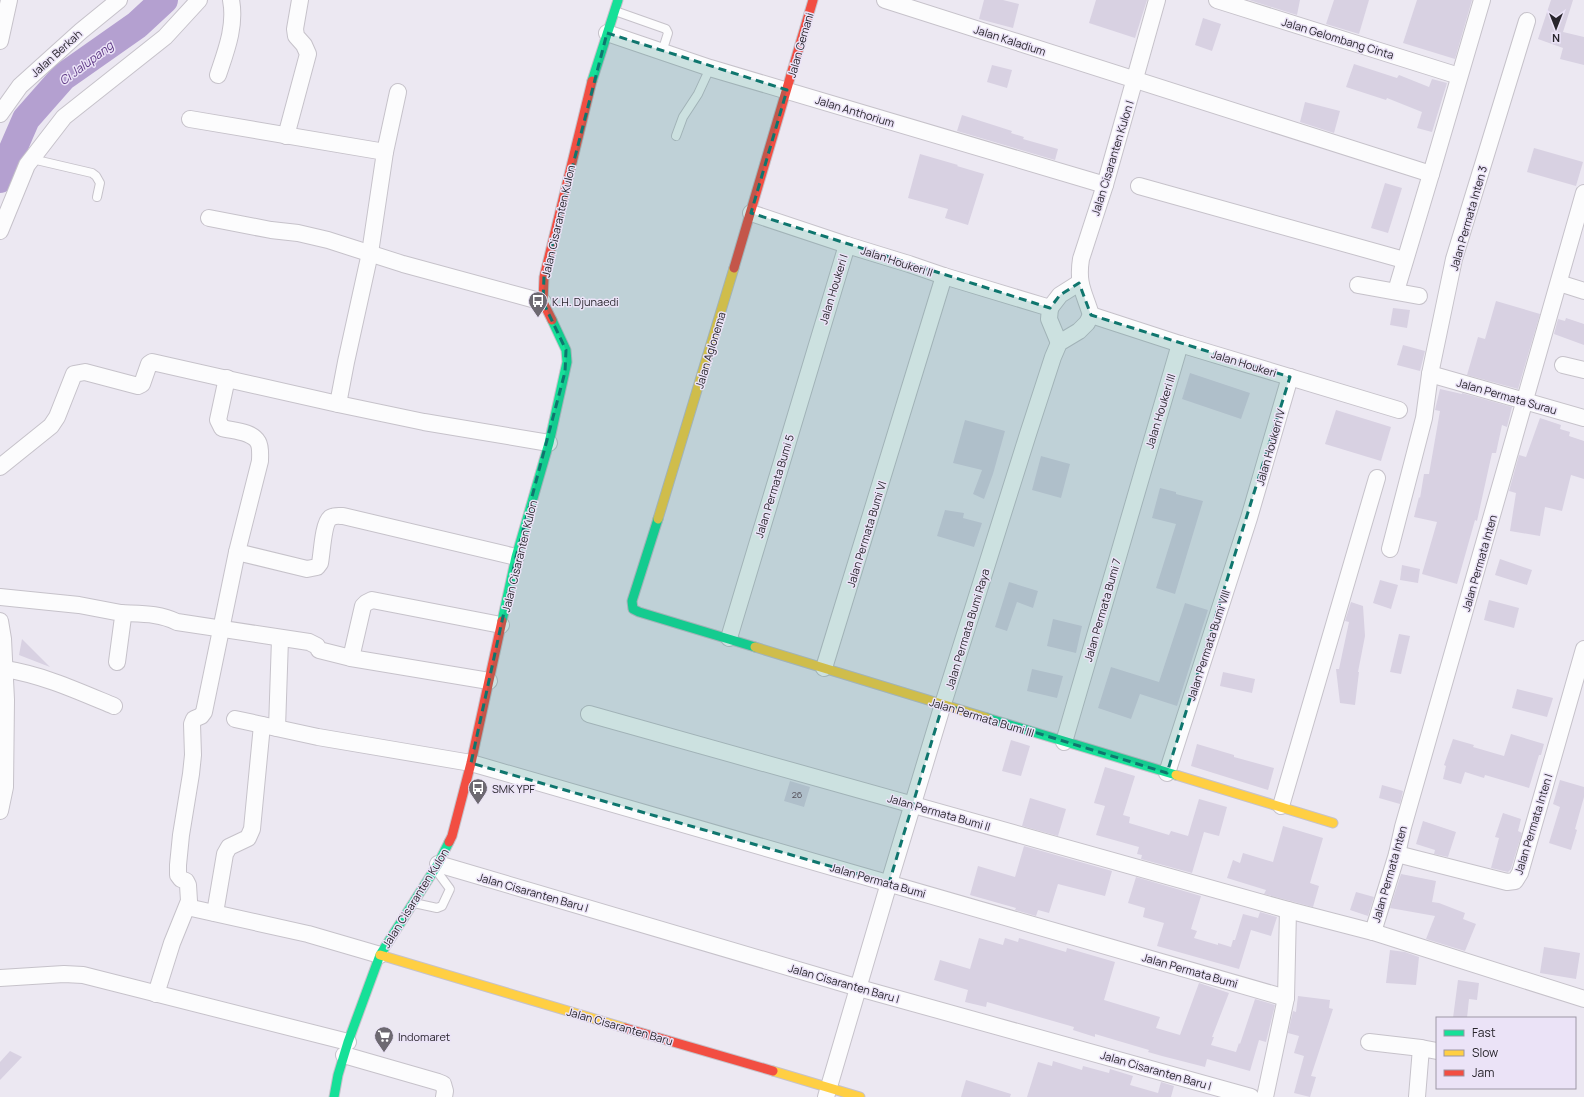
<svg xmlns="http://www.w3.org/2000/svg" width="1584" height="1097" viewBox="0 0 1584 1097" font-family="Manrope,sans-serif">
<rect width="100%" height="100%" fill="#ece8f2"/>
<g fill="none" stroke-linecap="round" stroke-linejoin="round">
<polyline stroke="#b4a0d0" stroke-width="28" points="0,179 26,119 63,77 137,25 164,0"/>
</g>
<g fill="#d8d1e2">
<polygon points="984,0 1003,0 1019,4 1013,28 979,19"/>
<polygon points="1096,0 1147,0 1135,38 1089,23"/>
<polygon points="1249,0 1300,0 1297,15"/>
<polygon points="1334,0 1369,0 1359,34 1326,24"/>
<polygon points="1417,0 1472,0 1455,59 1403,43"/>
<polygon points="1551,0 1573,0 1563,32 1584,37 1584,65 1560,59 1563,48 1538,39"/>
<polygon points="1203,18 1221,24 1212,51 1195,45"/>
<polygon points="1354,64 1397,78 1399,75 1429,87 1432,79 1447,83 1432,132 1417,128 1422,112 1387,98 1386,100 1346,87"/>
<polygon points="992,65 1012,70 1007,88 987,82"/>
<polygon points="1305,102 1340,111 1334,133 1300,122"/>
<polygon points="962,115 1012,131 1011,133 1024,137 1023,139 1058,149 1055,160 957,131"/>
<polygon points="1534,148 1583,162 1576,186 1527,172"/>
<polygon points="920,154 958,165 957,166 984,174 968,225 945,218 948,209 908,198"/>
<polygon points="1385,183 1402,188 1388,233 1371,228"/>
<polygon points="1496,301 1540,314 1518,389 1467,375 1478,337 1485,339"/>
<polygon points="1393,308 1410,310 1407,328 1390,325"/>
<polygon points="1566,318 1584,324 1584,345 1554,334 1558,319 1565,321"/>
<polygon points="1403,345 1425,351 1420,371 1397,365"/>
<polygon points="1190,373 1250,393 1241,419 1182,399"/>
<polygon points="1440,389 1462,394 1462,393 1512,407 1507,427 1502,425 1496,453 1492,453 1477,521 1475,520 1457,584 1422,574 1437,522 1414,517 1419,497 1420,498 1424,474 1429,474 1440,411 1435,410"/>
<polygon points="1336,410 1391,427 1381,461 1325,444"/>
<polygon points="1540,418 1561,425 1560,429 1570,432 1569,436 1584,441 1584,479 1571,475 1562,511 1545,507 1540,536 1510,531 1516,493 1509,491 1519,455 1526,457"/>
<polygon points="965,420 1005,431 993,474 984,499 973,494 982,470 953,463"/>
<polygon points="1041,456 1070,464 1061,498 1032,490"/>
<polygon points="1160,488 1176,492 1176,494 1203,501 1175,594 1156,588 1176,524 1152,518"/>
<polygon points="945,510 964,513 963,518 982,523 974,547 937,536"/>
<polygon points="1500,559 1532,570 1527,585 1495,575"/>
<polygon points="1402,565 1420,569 1418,583 1400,580"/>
<polygon points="1380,580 1398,585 1391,609 1373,603"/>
<polygon points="1009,582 1038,591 1033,608 1017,602 1007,631 995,627"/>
<polygon points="1489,600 1519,608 1514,628 1484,620"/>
<polygon points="1351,602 1363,606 1365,636 1358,672 1359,672 1355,705 1340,703 1336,669 1339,669 1349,622 1345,621"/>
<polygon points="1185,603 1208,610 1177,706 1140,694 1131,719 1098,708 1111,667 1159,682"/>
<polygon points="1053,619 1082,626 1076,653 1047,646"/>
<polygon points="1399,634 1410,636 1401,674 1390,672"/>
<polygon points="22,639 50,667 19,655"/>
<polygon points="1032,669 1063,676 1057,698 1027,691"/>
<polygon points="1223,672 1255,679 1252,693 1220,686"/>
<polygon points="1517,689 1553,698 1547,717 1512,708"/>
<polygon points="1511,734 1544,744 1541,755 1539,755 1529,788 1485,775 1484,778 1465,772 1461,784 1443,779 1446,766 1444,765 1453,739 1474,745 1473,747 1504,756"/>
<polygon points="1011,740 1030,746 1021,776 1002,771"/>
<polygon points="1197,744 1234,755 1234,757 1274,768 1268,790 1191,766"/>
<polygon points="1105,767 1135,776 1123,815 1130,817 1129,823 1169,835 1171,831 1188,836 1199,799 1227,807 1219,836 1204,832 1192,873 1141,859 1142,855 1137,854 1139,847 1096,835 1105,806 1094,803"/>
<polygon points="1560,780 1584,787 1584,797 1575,829 1577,830 1571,850 1549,843 1560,807 1553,804"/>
<polygon points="790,781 810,787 804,807 784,801"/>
<polygon points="1382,785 1403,791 1400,804 1379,798"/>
<polygon points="1030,798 1066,809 1058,836 1022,826"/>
<polygon points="1503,813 1521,819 1518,831 1522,833 1511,869 1508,872 1491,868 1499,838 1495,837"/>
<polygon points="1423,821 1456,832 1448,857 1434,854 1435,850 1416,844"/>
<polygon points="1283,826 1323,838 1310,883 1319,886 1313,907 1264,894 1266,890 1227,878 1233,860 1240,863 1243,853 1273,862"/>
<polygon points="1024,846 1112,871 1105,896 1058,884 1049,913 1038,910 1036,916 1015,910 1016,908 970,895 978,866 1015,877"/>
<polygon points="1401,874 1436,881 1432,902 1439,903 1465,913 1463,919 1476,924 1465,951 1426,939 1435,916 1390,908"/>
<polygon points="1136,877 1201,896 1191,929 1197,931 1194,938 1218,945 1218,943 1231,947 1233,940 1235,940 1243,914 1258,918 1260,912 1277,917 1271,936 1251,930 1239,969 1157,946 1164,923 1143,917 1145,908 1128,903"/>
<polygon points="1356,892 1374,897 1368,916 1350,910"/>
<polygon points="979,938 1003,945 1005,938 1018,942 1019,938 1066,952 1067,948 1115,962 1104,1000 1160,1017 1156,1028 1180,1035 1199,983 1229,993 1212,1037 1214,1037 1211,1045 1236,1052 1239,1043 1240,1044 1255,999 1275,1005 1266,1042 1259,1040 1250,1071 1207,1059 1205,1067 1162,1056 1148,1052 1149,1050 1095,1034 1095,1037 1073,1030 1074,1027 987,1002 986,1007 965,1002 968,990 934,980 940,960 970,969"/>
<polygon points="1544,947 1580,953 1576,979 1540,973"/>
<polygon points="1390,950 1405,952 1419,957 1416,985 1386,983"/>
<polygon points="1458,980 1479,983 1477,1000 1469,999 1467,1018 1453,1018"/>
<polygon points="1298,996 1330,1000 1329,1008 1333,1009 1311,1076 1316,1077 1310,1097 1294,1093 1304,1056 1294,1053 1299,1036 1288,1033 1293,1011 1296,1012"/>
<polygon points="10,1051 22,1057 0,1080 0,1062"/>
<polygon points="1053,1061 1082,1070 1083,1066 1109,1073 1110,1069 1133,1076 1130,1085 1158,1093 1161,1082 1174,1086 1171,1097 1027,1097 1038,1062 1052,1066"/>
<polygon points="966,1080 1011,1094 1010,1097 961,1097"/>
</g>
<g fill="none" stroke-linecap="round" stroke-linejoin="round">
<defs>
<g id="lane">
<polyline points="615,11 666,29 668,33 662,52"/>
<polyline points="676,136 683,117 698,94 710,68"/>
<polyline points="32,159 92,173 96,176 100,183 97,197"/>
<polyline points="414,903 437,908 442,906 450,889 436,870"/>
</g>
<g id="street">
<polyline points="885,0 1431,174 1482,0"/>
<polyline points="1217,0 1459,76"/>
<polyline points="607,33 710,68 1105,185"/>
<polyline points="0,41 9,0"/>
<path d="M218,75C226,51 236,26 231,0"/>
<polyline points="0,114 20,86 81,31 119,0"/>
<polyline points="190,119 385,152 370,253 346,362 338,404"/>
<polyline points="286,136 308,54 304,45 296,36 295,29 300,0"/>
<polyline points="385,152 398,92"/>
<polyline points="1139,186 1404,260"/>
<polyline points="751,213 847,245 909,264 944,276 1050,308 1049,319 1059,343"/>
<polyline points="209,218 271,230 298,233 328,240 403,264 543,302"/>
<polyline points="0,231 27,165 64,117 165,37 199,0"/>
<polyline points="1559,283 1584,291"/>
<polyline points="1358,285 1419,296"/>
<polyline points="1396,291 1431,174"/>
<polyline points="1050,308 1060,295 1079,283"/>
<path d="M1091,315C1084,292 1077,284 1081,259L1105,185L1157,0"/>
<polyline points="1091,315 1180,344 1399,410"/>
<polyline points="1563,365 1584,370"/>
<polyline points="1430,374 1584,418"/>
<path d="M227,378L218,420L222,428C233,431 252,431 258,442C261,447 260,456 260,461L237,552L307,569L317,567L320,563C322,553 323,524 330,518C334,515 339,516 343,516L516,557"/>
<polyline points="0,467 51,426 57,417 74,374 85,372 138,386 142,384 149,364 152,362 338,404 424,422 549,443"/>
<polyline points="1390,549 1424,418 1430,374 1454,259 1527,21"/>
<polyline points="0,597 79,605 121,613 123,617 117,662"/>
<path d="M121,613C142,614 159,613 177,622L309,642L317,646L319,650L351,658L489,681"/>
<polyline points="0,621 3,639 6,700 5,787 0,811"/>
<polyline points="729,638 847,245"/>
<polyline points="351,658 363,606 366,603 372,600 501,625"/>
<polyline points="824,668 944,276"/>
<path d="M5,669C43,675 78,691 114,706"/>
<polyline points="589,714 1288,910 1373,932 1584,999"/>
<polyline points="235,719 318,737 471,763 1286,998"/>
<polyline points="277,728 280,639"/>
<polyline points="1064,742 1180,344"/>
<polyline points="1167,773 1249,518 1290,377"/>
<polyline points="1281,806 1377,478"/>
<polyline points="1397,854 1507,882 1515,881 1520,873 1584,649"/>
<polyline points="438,864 859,988 1251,1097"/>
<polyline points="187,907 308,934 380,955"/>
<polyline points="215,913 225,854 229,847 248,838 252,829 262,725"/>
<polyline points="1373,932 1397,854 1403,827 1584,193"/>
<polyline points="0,978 64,974 83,975 348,1042"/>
<polyline points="156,994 172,943 189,901 188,885 186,881 181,879 178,875 178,865 181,835 191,774 193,755 192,724 194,719 201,716 204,712 237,552"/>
<polyline points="1369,1042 1421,1048"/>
<polyline points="344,1055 438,1082 443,1084 445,1091 444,1097"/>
<polyline points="826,1097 889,883 943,704 1028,434 1053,357 1059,343 1079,331 1087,323 1091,315"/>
<polyline points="1265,1097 1286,998 1288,910"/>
<polyline points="1417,1097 1421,1048 1437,1051"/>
</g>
<g id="fast">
<polyline points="592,81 618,0"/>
<polyline points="658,519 632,601 633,609 639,612 755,647"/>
<polyline points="502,621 516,557 549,443 567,362 566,350 552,320"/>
<polyline points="987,718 1176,775"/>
<polyline points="334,1097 338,1075 348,1042 380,955 438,864 449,842"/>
</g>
<g id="slow">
<polyline points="658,519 734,268"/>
<polyline points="755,647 987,718"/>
<polyline points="1176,775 1333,823"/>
<polyline points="380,955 625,1028"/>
<polyline points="773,1071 860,1097"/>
</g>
<g id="jam">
<polyline points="734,268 813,0"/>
<polyline points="552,320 543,302 544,277 592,81"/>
<polyline points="449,842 452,836 471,763 502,621"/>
<polyline points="625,1028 773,1071"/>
</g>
</defs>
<use href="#lane" stroke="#c6c2ca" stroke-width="10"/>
<use href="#street" stroke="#c6c2ca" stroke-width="18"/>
<use href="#fast" stroke="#c6c2ca" stroke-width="11"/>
<use href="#slow" stroke="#c6c2ca" stroke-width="11"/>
<use href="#jam" stroke="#c6c2ca" stroke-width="11"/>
<use href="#lane" stroke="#fcfcfd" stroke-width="8"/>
<use href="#street" stroke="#fcfcfd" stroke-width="16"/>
<use href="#fast" stroke="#16e098" stroke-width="9"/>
<use href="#slow" stroke="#ffcf43" stroke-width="9"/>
<use href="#jam" stroke="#f24e42" stroke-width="9"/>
</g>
<path fill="#0f766e" fill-opacity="0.2" stroke="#0f766e" stroke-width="3" stroke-dasharray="8 5" stroke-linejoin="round" d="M607,33L787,90L751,213L1050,308L1060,295L1079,283L1091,315L1290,377L1167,773L943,704L889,883L471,763L516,557L565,372L566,350L543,302L544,277Z"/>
<defs>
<symbol id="bus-pin" viewBox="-11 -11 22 30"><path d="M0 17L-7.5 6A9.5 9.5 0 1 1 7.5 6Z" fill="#6d6971" stroke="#ebe3f7"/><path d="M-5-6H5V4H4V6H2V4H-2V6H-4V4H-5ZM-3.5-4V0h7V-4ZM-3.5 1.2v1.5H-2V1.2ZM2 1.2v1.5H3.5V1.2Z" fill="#fff"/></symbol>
<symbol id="supermarket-pin" viewBox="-11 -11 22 30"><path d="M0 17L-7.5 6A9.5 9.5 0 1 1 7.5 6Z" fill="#6d6971" stroke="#ebe3f7"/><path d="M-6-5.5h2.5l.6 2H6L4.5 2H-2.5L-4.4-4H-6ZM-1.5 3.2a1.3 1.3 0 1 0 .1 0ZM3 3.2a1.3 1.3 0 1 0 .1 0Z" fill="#fff"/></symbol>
</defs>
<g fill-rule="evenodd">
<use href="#bus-pin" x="527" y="290" width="22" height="30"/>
<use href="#bus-pin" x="467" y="777" width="22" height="30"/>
<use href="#supermarket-pin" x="373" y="1025" width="22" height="30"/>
</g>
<g text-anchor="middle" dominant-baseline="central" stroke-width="3" stroke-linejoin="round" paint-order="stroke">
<g font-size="9" fill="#55515a">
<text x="797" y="794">26</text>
</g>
<g font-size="11" fill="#28252c" stroke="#ebe3f7">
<text transform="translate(1338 38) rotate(17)">Jalan Gelombang Cinta</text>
<text transform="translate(1010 40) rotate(18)">Jalan Kaladium</text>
<text transform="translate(800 45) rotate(-74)">Jalan Gemani</text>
<text transform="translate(56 53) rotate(-42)">Jalan Berkah</text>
<text transform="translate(855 111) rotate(17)">Jalan Anthorium</text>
<text transform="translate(1112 158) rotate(-73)">Jalan Cisaranten Kulon I</text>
<text transform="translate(1468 218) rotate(-74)">Jalan Permata Inten 3</text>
<text transform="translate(558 221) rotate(-77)">Jalan Cisaranten Kulon</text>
<text transform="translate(897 261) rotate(18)">Jalan Houkeri II</text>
<text transform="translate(833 289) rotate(-73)">Jalan Houkeri I</text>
<text transform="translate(710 350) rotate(-73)">Jalan Aglonema</text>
<text transform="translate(1244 363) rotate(17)">Jalan Houkeri</text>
<text transform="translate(1507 396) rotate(16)">Jalan Permata Surau</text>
<text transform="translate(1160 411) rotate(-73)">Jalan Houkeri III</text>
<text transform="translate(1270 447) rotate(-74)">Jalan Houkeri IV</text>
<text transform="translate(774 486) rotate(-73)">Jalan Permata Bumi 5</text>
<text transform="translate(866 534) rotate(-73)">Jalan Permata Bumi VI</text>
<text transform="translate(519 556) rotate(-76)">Jalan Cisaranten Kulon</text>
<text transform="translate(1479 563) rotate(-74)">Jalan Permata Inten</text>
<text transform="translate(1102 610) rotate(-74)">Jalan Permata Bumi 7</text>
<text transform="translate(967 629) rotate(-73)">Jalan Permata Bumi Raya</text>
<text transform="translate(1208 645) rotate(-72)">Jalan Permata Bumi VIII</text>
<text transform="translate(982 717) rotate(17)">Jalan Permata Bumi III</text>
<text transform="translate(939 812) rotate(16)">Jalan Permata Bumi II</text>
<text transform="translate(1533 824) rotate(-73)">Jalan Permata Inten I</text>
<text transform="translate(1389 874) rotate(-74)">Jalan Permata Inten</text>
<text transform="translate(878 880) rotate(16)">Jalan Permata Bumi</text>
<text transform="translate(533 892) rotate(16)">Jalan Cisaranten Baru I</text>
<text transform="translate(415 898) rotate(-58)">Jalan Cisaranten Kulon</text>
<text transform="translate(1190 970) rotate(16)">Jalan Permata Bumi</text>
<text transform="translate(844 983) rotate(16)">Jalan Cisaranten Baru I</text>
<text transform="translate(620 1026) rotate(16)">Jalan Cisaranten Baru</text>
<text transform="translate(1156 1070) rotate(16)">Jalan Cisaranten Baru I</text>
</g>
<g font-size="11" fill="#28252c" stroke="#ebe3f7" text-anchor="start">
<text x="552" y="301">K.H. Djunaedi</text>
<text x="492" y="788">SMK YPF</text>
<text x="398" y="1036">Indomaret</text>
</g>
<g font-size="12" font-style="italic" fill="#5d3785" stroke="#ebe3f7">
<text transform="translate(86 63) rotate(-37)">Ci Jalupang</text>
</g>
</g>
<rect x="1436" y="1017" width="140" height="72" fill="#ebe3f7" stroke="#9d97a6"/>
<rect x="1444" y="1030" width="20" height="6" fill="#16e098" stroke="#9d97a6"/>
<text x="1472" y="1037" font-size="12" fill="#28252c">Fast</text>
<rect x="1444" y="1050" width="20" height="6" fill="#ffcf43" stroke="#9d97a6"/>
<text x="1472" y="1057" font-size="12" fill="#28252c">Slow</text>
<rect x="1444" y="1070" width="20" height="6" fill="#f24e42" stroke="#9d97a6"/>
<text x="1472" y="1077" font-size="12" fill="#28252c">Jam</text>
<g transform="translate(1556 28) rotate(180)" stroke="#ebe3f7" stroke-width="3" paint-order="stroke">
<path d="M0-3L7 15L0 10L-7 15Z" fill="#28252c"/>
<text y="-6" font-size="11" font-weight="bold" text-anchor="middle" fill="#28252c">N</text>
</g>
</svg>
